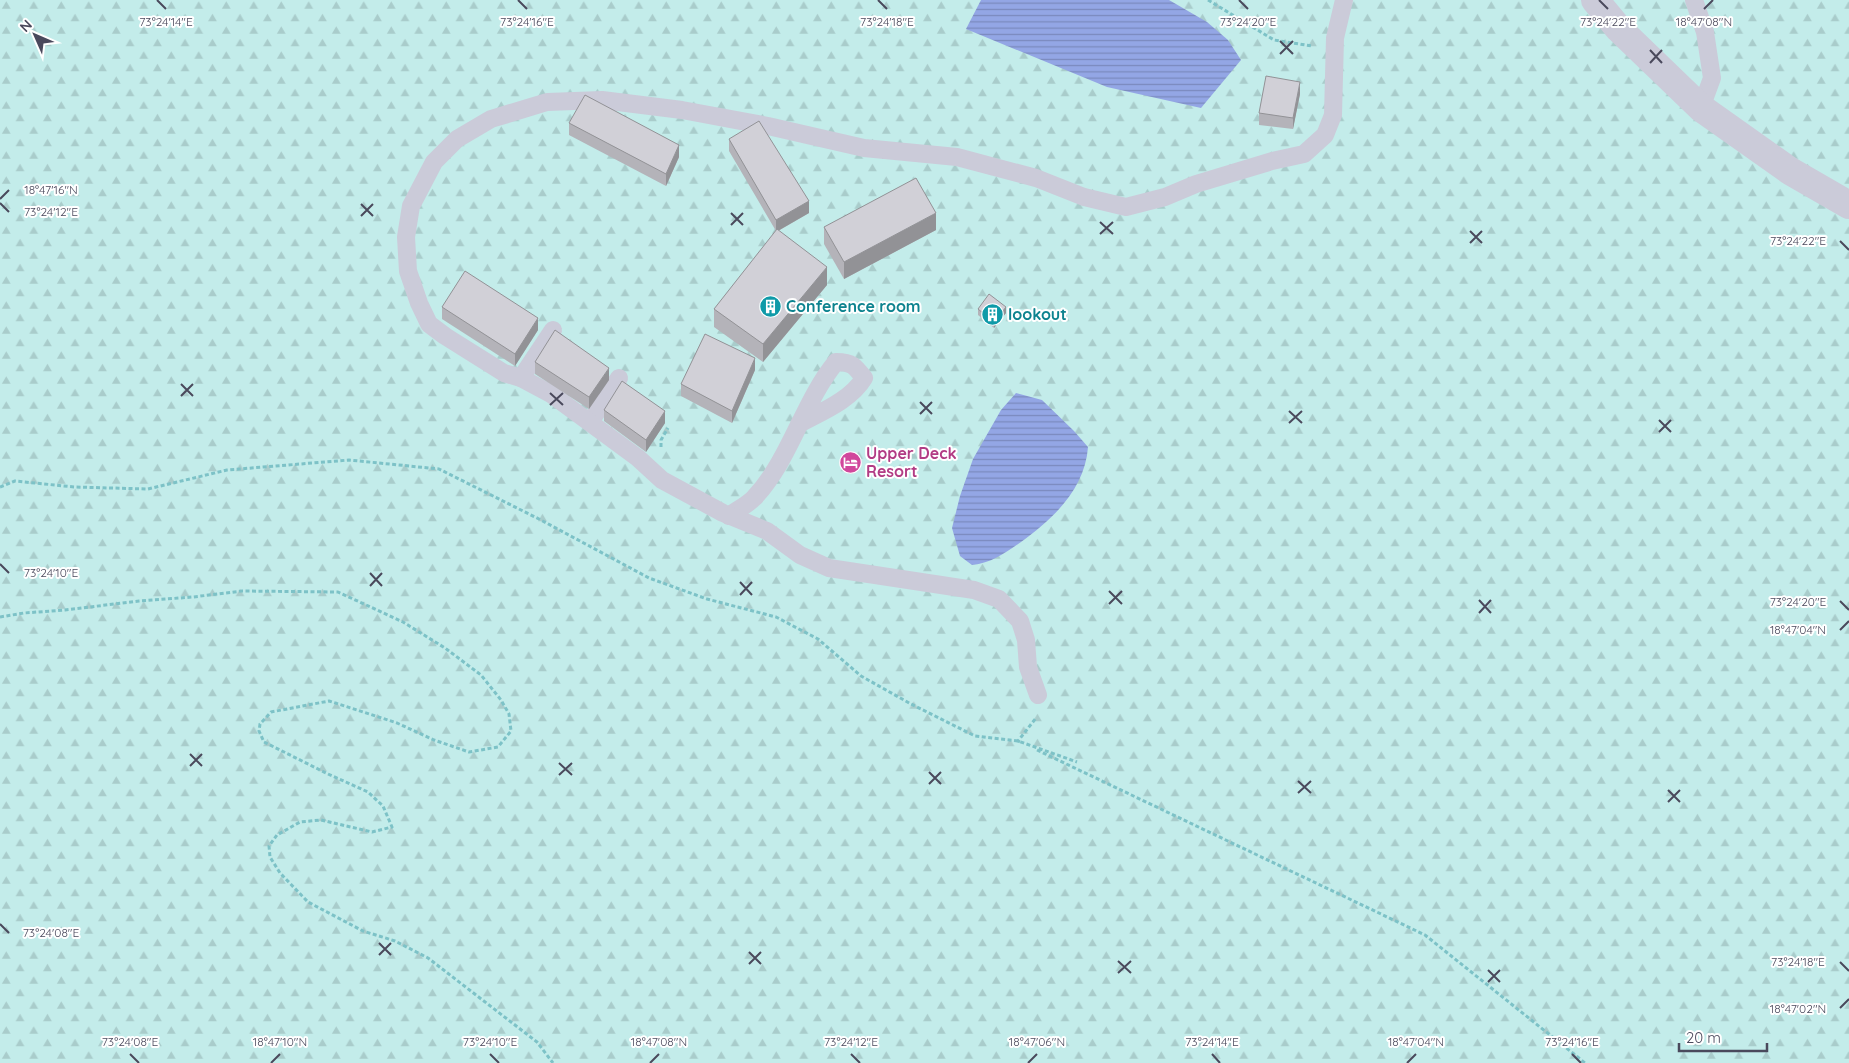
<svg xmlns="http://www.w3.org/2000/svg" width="1849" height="1063" viewBox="0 0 1849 1063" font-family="Quicksand,sans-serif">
<defs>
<pattern id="forest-firs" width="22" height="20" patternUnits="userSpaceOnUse" patternTransform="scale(1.25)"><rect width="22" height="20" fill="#c3ecea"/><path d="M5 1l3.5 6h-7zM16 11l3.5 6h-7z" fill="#a9cccb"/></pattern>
<pattern id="water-rules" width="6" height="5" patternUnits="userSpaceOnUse" patternTransform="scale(1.25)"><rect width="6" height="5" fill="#93a6e5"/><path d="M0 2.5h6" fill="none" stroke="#7a89bd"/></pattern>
</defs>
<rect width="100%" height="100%" fill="#f2f1f0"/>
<rect fill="url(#forest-firs)" x="0" y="0" width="1849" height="1063"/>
<g fill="url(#water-rules)">
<polygon points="981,0 1169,0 1207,22 1228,40 1241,60 1201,108 1107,87 966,29"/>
<path d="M1016,393L1042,400L1074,431L1088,447C1085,489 1053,519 1021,542C1005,553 992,563 972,565L960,556L952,528L960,496L973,459L1001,410Z"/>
</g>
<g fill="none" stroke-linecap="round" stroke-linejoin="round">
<g stroke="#7dc2c7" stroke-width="3" stroke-dasharray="4 2.5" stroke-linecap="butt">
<polyline points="1208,0 1274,40 1312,46"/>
<polyline points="661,447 661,440 668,428"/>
<polyline points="0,487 15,481 74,487 148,489 227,470 349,460 439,469 539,519 649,578 707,599 776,617 818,639 861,676 911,704 975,736 1018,741 1077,762"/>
<polyline points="0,617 24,613 65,610 139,601 193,597 242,591 338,592 403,622 445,648 481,675 501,700 509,714 511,731 498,747 469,752 434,740 397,723 329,701 271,712 260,724 259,731 264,742 328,774 368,792 383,806 392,827 372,832 321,820 300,822 277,835 269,846 270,857 280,873 308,902 363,931 395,941 428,958 537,1042 553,1063"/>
<polyline points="1020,742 1018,741 1036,718"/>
<polyline points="1037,750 1425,935 1585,1063"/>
</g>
<g stroke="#cbcbd9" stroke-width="18">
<polyline points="1694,0 1705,32 1712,78 1701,108"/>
<polyline points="521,378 553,330"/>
<polyline points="590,422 619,378"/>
<path d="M729,516C737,510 747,505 754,498C790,460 803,402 836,362C852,362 855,366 864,378C851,400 821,412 799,424"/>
<polyline points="1038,695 1028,667 1026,640 1020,621 999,599 974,590 829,568 800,555 767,531 723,513 662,480 638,458 551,394 521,378 504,373 445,336 429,324 419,303 408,271 406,237 411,206 434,162 457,139 491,119 547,102 602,100 682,110 768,126 864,148 957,157 1036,178 1084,197 1126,207 1165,197 1196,184 1272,161 1304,154 1325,135 1333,115 1335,38 1344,0"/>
</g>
<polyline stroke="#cbcbd9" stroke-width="28" points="1595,0 1619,29 1701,108 1790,171 1849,205"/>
</g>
<g fill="#b4b3b9">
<polygon points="1300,94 1293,129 1259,125 1259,113"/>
<polygon points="569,123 679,157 666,186 569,135"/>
<polygon points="729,139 809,213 778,231 827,285 763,362 714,327 714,309 776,231 729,151"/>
<polygon points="824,227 936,230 844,279 824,244"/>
<polygon points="442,307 538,330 515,366 442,319"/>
<polygon points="978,309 1006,313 994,328 978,315"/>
<polygon points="535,362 609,380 589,409 535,374"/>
<polygon points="755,370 732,423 681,396 681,384"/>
<polygon points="604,410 665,423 646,452 604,421"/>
</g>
<g fill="#929296">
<polygon points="1300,82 1300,94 1293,129 1293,118"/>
<polygon points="679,145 679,157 666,186 666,174"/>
<polygon points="809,201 809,213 776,232 776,220"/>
<polygon points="936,213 936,230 844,279 844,262"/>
<polygon points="827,267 827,285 763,362 763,344"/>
<polygon points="1006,307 1006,313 994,328 994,322"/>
<polygon points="538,318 538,330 515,366 515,354"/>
<polygon points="755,358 755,370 732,423 732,411"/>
<polygon points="609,368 609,380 589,409 589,397"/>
<polygon points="665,411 665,423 646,452 646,440"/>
</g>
<g fill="#d1d0d7" stroke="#929296">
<polygon points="1266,76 1300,82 1293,118 1259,113"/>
<polygon points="585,95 679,145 666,174 569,123"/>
<polygon points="759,121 809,201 776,220 729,139"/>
<polygon points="916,178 936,213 844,262 824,227"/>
<polygon points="777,229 827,267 763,344 714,309"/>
<polygon points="465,271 538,318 515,354 442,307"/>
<polygon points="989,294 1006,307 994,322 978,309"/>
<polygon points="555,330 609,368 589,397 535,362"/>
<polygon points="705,334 755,358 732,411 681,384"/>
<polygon points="622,381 665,411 646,440 604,410"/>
</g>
<path fill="none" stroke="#4a495c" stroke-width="2" d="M157,0L166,9M518,0L527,9M878,0L887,9M1239,0L1248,9M1599,0L1608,9M1704,9L1713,0M1280,41L1293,54M1650,50L1662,63M1280,54L1293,41M1650,63L1662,50M0,199L9,190M0,203L9,212M361,204L373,216M731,213L743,225M361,216L373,204M1100,222L1113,234M731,225L743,213M1470,231L1482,243M1100,234L1113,222M1840,241L1849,250M1470,243L1482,231M181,384L193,396M550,393L563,405M181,396L193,384M920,402L932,414M550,405L563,393M1289,411L1302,423M920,414L932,402M1659,420L1671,432M1289,423L1302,411M1659,432L1671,420M0,564L9,573M370,573L382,586M740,582L752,595M370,586L382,573M1109,591L1122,604M740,595L752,582M1479,600L1491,613M1840,601L1849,610M1109,604L1122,591M1479,613L1491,600M1840,630L1849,621M190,754L202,766M559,763L572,775M190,766L202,754M929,772L941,784M559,775L572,763M1298,781L1311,793M929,784L941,772M1668,790L1680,802M1298,793L1311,781M1668,802L1680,790M0,924L9,933M379,943L391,955M749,952L761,964M379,955L391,943M1118,961L1131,973M1840,962L1849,971M749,964L761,952M1488,970L1500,982M1118,973L1131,961M1488,982L1500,970M1840,1008L1849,999M130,1054L139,1063M490,1054L499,1063M851,1054L860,1063M1212,1054L1220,1063M1572,1054L1581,1063M271,1063L280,1054M650,1063L659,1054M1028,1063L1037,1054M1407,1063L1416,1054"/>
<defs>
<symbol id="building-disc" viewBox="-11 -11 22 22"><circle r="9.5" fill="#0f9aa8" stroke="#fff"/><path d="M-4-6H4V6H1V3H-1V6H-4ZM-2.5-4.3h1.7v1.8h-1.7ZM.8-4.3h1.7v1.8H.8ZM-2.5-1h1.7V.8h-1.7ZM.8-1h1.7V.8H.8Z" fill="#fff"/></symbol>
<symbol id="hotel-disc" viewBox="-11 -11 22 22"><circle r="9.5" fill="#d1479c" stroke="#fff"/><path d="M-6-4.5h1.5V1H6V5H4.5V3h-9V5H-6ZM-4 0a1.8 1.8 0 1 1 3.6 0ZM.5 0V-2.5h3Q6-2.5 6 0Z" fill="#fff"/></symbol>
</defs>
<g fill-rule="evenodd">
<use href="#building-disc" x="758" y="294" width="25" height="25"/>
<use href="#building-disc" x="980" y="302" width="25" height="25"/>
<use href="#hotel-disc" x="838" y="450" width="25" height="25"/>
</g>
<g text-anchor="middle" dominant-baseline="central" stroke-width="4" stroke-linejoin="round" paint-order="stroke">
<g font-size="16" font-weight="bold" fill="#0d838f" stroke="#fff" text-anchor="start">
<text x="786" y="306">Conference room</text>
<text x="1008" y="314">lookout</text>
</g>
<g font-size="16" font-weight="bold" fill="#b23c85" stroke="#fff" text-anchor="start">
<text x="866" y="453">Upper Deck<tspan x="866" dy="18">Resort</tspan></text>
</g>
</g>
<g font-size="12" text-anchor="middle" fill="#4a495c" stroke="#fff" stroke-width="4" stroke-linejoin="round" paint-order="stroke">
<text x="1608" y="26">73°24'22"E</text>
<text x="166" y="26">73°24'14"E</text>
<text x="527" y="26">73°24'16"E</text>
<text x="887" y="26">73°24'18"E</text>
<text x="1248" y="26">73°24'20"E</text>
<text x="1704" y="26">18°47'08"N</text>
<text x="51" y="194">18°47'16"N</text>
<text x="51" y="216">73°24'12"E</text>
<text x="1798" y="245">73°24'22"E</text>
<text x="51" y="577">73°24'10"E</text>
<text x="1798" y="606">73°24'20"E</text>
<text x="1798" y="634">18°47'04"N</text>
<text x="51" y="937">73°24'08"E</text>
<text x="1798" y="966">73°24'18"E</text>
<text x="1798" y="1013">18°47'02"N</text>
<text x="130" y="1046">73°24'08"E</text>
<text x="280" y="1046">18°47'10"N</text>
<text x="490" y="1046">73°24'10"E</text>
<text x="659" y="1046">18°47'08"N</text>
<text x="851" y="1046">73°24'12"E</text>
<text x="1037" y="1046">18°47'06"N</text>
<text x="1212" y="1046">73°24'14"E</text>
<text x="1416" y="1046">18°47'04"N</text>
<text x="1572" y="1046">73°24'16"E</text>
</g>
<g transform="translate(35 35) rotate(315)" stroke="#ffffff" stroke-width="4" paint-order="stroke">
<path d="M0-4L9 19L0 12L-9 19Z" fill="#4a495c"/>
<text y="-8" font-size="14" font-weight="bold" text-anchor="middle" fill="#4a495c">N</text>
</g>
<path d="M1679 1043v8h88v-8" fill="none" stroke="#4a495c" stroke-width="2.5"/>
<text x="1686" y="1043" font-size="15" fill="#4a495c" stroke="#ffffff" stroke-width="4" paint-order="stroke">20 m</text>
</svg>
